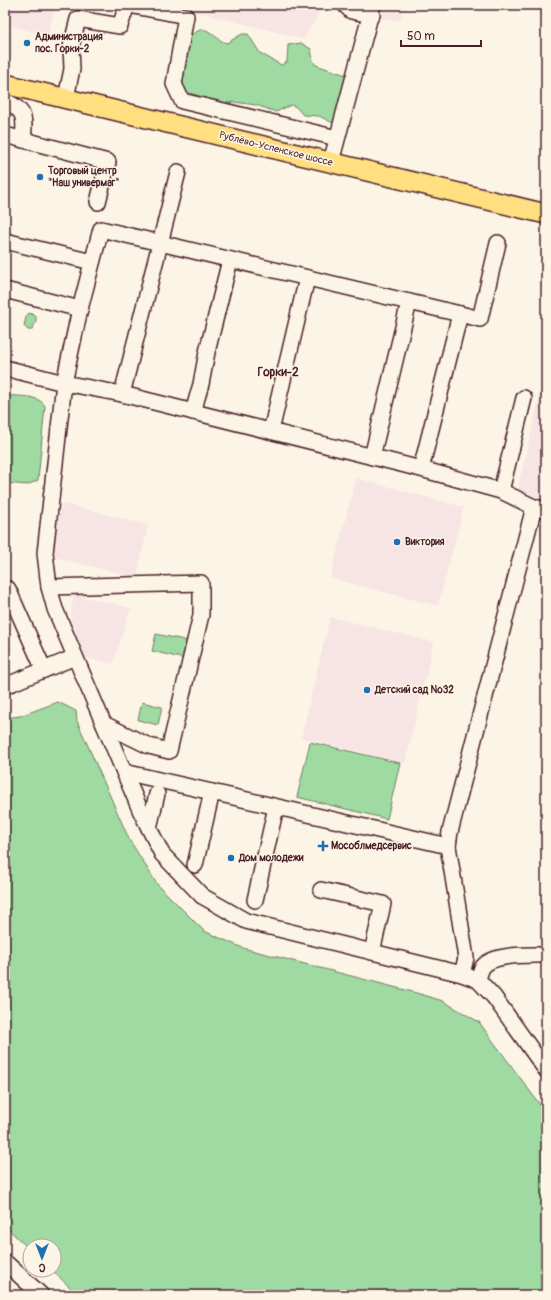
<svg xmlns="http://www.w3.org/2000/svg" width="551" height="1300" viewBox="0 0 551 1300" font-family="Pangolin,sans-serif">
<rect width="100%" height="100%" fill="#fcf5e5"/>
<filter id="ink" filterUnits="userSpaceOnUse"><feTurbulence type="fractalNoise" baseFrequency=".025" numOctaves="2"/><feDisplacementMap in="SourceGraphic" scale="8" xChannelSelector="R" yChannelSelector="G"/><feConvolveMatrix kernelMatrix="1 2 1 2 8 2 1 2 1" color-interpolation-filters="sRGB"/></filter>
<g filter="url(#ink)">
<g fill="#f7e5e5">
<polygon points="5,5 55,5 48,35 5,25"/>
<polygon points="169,5 403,5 401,20 373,19 340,8 322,8 304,39"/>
<polygon points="546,399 546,503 516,495 538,403"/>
<polygon points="356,478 464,507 438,606 330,578"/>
<polygon points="62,503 148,525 137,578 54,557 55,532"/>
<polygon points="77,595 131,608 113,664 86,658 70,621 73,597"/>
<polygon points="330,617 434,642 405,763 301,738"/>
</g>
<g fill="#9edaa1" stroke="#747c66">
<path d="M202,29C212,30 217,41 227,43L242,34H248L260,53L281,65L287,62L288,45L301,43L311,49L313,61L316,65L349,76L333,123L319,116L303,115L296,107L291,105L276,112L256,105L234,102L223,104L184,91L180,86L181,33L192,34Z"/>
<polygon points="29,313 36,316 36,321 32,330 28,330 24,326 26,317"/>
<path d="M5,395C18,397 38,394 45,406L38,480L28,485L5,483Z"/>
<polygon points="156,634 189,641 185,659 152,651"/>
<polygon points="58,702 76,711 77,721 129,839 157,884 204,931 243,948 413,992 443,1001 479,1022 546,1113 546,1295 78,1295 52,1270 54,1270 54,1246 30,1246 30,1250 5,1226 5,718 20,716"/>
<polygon points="142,702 162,707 158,725 138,720"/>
<polygon points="310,742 400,763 387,819 297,797"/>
</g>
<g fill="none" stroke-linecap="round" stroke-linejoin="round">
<defs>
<g id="minor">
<polyline points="129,5 186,16 174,84 182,101 337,138"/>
<polyline points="345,5 351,11 372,15"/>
<polyline points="66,98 72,69 71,47 78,19 120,26 127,5"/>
<path d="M5,101C26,110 25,119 23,140"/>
<polyline points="5,135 108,162 98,202"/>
<polyline points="331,162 373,5"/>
<polyline points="5,241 92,262"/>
<polyline points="5,290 80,309"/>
<polyline points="460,314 480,319 498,243"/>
<polyline points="5,368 64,383 45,553 49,587 55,609 141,812 162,854 202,896 246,921 462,974 478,980 494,997 546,1070"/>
<polyline points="122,394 178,172"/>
<polyline points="193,412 201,384 207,352 230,260"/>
<polyline points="271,431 307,278"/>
<polyline points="372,457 409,302"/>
<polyline points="421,469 460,314 101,229 80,309 64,383 122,394 421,469 501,491 534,507 546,510"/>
<polyline points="501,491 524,398"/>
<polyline points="49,587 201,583 201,615 169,751 149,746 104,724"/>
<polyline points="8,589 44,670"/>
<polyline points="5,686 75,657"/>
<polyline points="124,772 448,846"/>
<polyline points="149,828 157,794"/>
<polyline points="195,865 212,792"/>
<polyline points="321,890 383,904 372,952"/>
<polyline points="255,900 276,807"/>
<polyline points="462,974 466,958 448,846 450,832 534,507"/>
<path d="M478,980C479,976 480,972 482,968C491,953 530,955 546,955"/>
<polyline points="5,1262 41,1295"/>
</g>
<polyline id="major" points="5,84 546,214"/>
</defs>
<use href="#minor" stroke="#4a1f2b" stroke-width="18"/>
<use href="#major" stroke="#4a1f2b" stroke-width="22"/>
<use href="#minor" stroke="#fcf5e5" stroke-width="15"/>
<use href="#major" stroke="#ffdf80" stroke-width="19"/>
</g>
</g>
<g fill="#1f6fb2" stroke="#fcf5e5" stroke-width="1.5">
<circle cx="27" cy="43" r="4"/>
<circle cx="40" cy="177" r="4"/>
<circle cx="397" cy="542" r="4"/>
<circle cx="367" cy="690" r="4"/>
<path d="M321 840h4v4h4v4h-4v4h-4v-4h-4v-4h4z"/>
<circle cx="231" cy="858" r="4"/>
</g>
<g text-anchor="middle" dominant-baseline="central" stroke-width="3" stroke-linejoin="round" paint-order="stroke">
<g font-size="10" font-weight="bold" fill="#4a1f2b" stroke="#fcf5e5" text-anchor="start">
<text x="35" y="37">Администрация<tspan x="35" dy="12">пос. Горки-2</tspan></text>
<text x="48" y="171">Торговый центр<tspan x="48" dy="12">"Наш универмаг"</tspan></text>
<text x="405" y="542">Виктория</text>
<text x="375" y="690">Детский сад №32</text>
<text x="331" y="846">Мособлмедсервис</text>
<text x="239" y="858">Дом молодежи</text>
</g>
<g font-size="10" fill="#4a1f2b" stroke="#fcf5e5">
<text transform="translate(276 149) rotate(14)">Рублёво-Успенское шоссе</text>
</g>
<g font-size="12" font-weight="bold" fill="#4a1f2b" stroke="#fcf5e5">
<text x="278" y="372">Горки-2</text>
</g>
</g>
<rect width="551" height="1300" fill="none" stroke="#fcf5e5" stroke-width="20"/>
<rect x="10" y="10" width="531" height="1280" fill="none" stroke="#4a1f2b" stroke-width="1.5" filter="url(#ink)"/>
<g transform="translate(42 1258) rotate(180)"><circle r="19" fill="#fcf5e5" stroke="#b59f9b"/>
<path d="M0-3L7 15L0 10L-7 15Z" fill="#1f6fb2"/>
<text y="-6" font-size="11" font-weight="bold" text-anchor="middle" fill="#4a1f2b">С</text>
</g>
<path d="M401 40v6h80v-6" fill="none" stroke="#4a1f2b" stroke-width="2"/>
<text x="407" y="40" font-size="12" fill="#4a1f2b" stroke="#fcf5e5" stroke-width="3" paint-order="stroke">50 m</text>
</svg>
